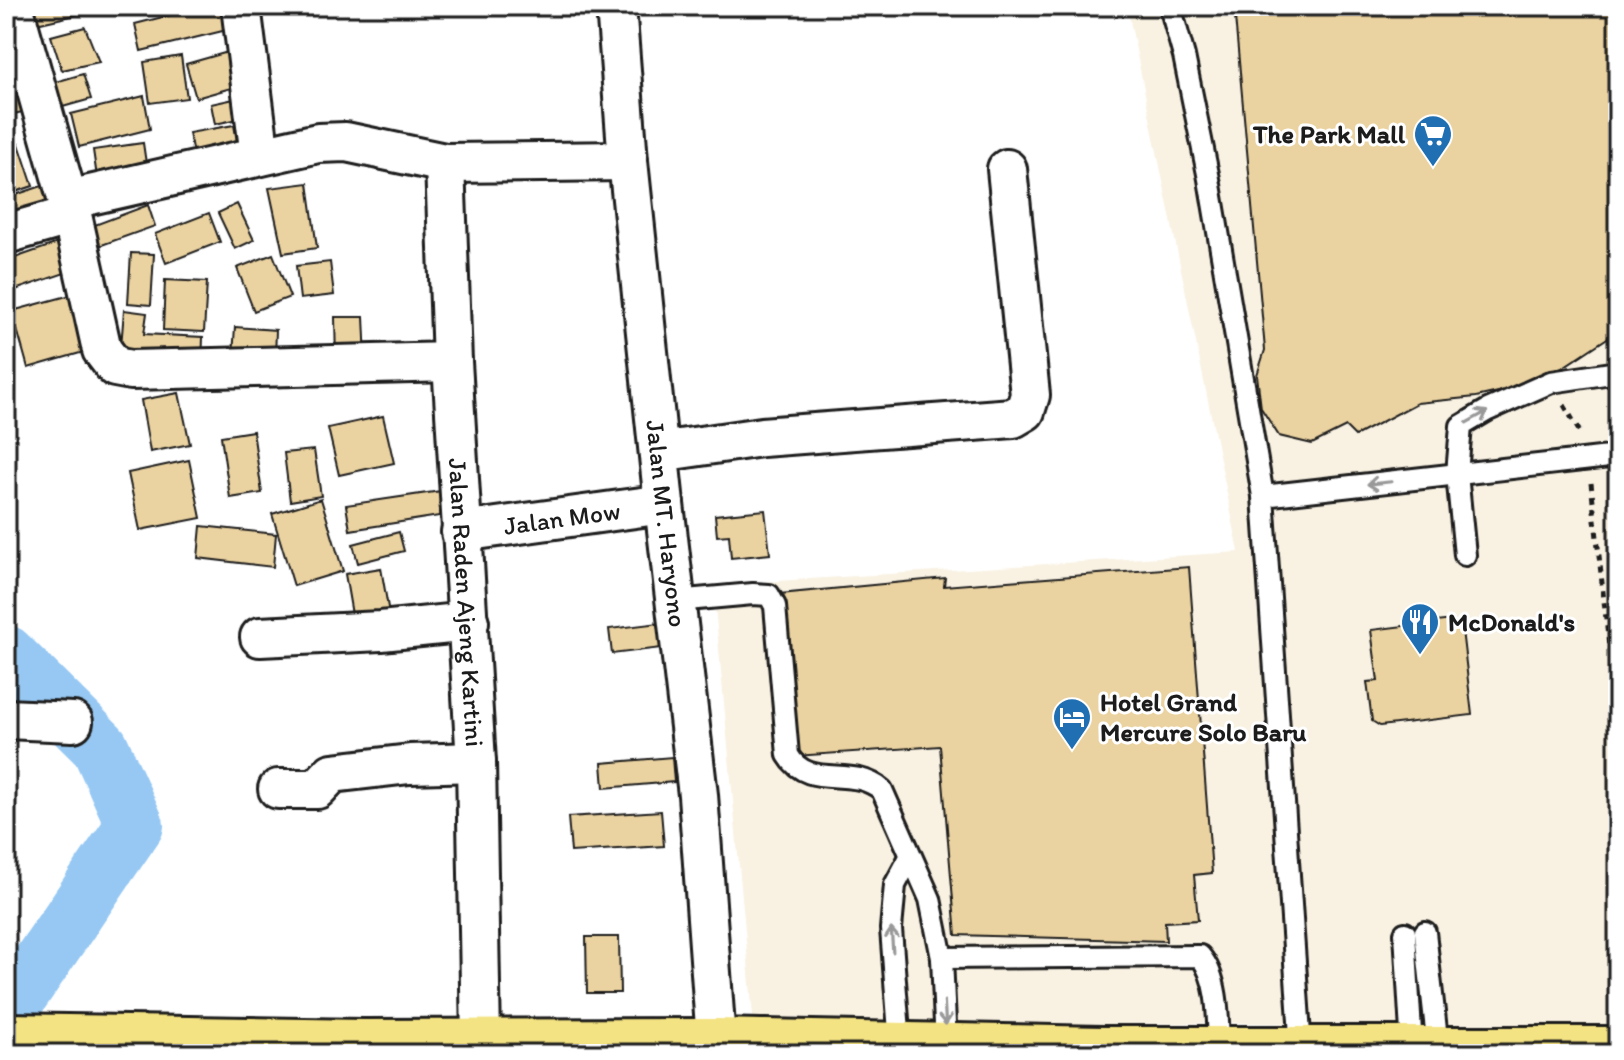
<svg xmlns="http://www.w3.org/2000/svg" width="1624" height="1060" viewBox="0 0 1624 1060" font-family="Itim,sans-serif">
<rect width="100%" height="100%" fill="#fff"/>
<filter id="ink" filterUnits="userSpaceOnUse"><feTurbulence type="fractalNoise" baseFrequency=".0125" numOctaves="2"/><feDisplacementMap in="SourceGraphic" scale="16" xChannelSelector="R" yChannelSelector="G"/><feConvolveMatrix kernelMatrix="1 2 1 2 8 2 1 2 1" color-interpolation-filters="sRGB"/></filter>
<g filter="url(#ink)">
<polygon fill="#f9f2e3" points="1127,6 1618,6 1618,1028 1238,1023 754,1027 713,585 1239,552"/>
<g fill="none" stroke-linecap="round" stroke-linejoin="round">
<polyline stroke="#96c8f3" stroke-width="58" points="6,654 100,747 135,825 17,998"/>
</g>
<g fill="#ebd3a1" stroke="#1c1c1c" stroke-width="2">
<polygon points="32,6 98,6 98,10 36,24"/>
<polygon points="206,6 234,6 239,27 141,51 135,24"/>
<polygon points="1234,6 1618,6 1618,331 1551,375 1516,388 1476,397 1417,403 1355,436 1346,427 1312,444 1279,436 1261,408 1257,375 1265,350"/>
<polygon points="85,27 99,62 62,70 51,36"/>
<polygon points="235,50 245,84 196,98 186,64"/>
<polygon points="181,56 187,98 150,103 144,62"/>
<polygon points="83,74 91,99 52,110 45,85"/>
<polygon points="17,91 22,112 6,116 6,94"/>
<polygon points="144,96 150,129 79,147 71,114"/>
<polygon points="248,96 252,116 215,124 211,104"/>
<polygon points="234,125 240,157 195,165 189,133"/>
<polygon points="143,143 148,177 98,184 93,150"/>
<polygon points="19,144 33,186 6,195 6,148"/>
<polygon points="51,183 62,214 6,232 6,198"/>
<polygon points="308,183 317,248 283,253 269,188"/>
<polygon points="237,204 254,240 235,249 218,213"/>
<polygon points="148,205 155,226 99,246 92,226"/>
<polygon points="209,213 220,242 166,263 155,234"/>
<polygon points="58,243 68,272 6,293 6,261"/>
<polygon points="131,253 154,254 151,305 128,303"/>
<polygon points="273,254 290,297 254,311 237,268"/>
<polygon points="330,262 334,295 300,299 296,266"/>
<polygon points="165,280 207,282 204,332 163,330"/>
<polygon points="71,295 87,351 28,368 12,311"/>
<polygon points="124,310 147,313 144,334 203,337 202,365 120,360"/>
<polygon points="335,317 364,317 366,360 336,361"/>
<polygon points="235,327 276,330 275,357 233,355"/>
<polygon points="179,393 190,444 150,452 141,400"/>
<polygon points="383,416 394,463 339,475 328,428"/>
<polygon points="253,431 262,493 230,498 221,436"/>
<polygon points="314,450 321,496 290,501 284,453"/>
<polygon points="189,460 201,518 140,530 128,473"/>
<polygon points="448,490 452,514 350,530 346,505"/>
<polygon points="321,499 343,571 294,586 272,514"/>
<polygon points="765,510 770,554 731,558 729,535 717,536 715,515"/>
<polygon points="201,526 276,534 273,567 198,558"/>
<polygon points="399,532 404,551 358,563 353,544"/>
<polygon points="1189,567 1212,873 1194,875 1198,920 1165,922 1166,941 956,935 940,746 795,756 780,594 945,578 944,586"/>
<polygon points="381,568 390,619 354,626 345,574"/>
<polygon points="1452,620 1462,630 1472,715 1380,726 1372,721 1367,682 1378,681 1371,630"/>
<polygon points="659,623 662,648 612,654 609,629"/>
<polygon points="672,757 674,782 604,788 602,763"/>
<polygon points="661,811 664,846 571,852 568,817"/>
<polygon points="586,937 619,937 620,993 587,993"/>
</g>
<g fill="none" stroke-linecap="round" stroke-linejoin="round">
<defs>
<g id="lane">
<polyline points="1170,6 1184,56 1209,179 1263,496 1301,1050"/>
<polyline points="1263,496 1618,456"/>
<polyline points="1465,555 1457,474 1461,426 1488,410 1551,382 1618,372"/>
<path d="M675,601L753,594L769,595L775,606L788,755C809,791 852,764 882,790L930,899L942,958L946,1046"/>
<polyline points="1425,932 1438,1048"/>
<polyline points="1405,933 1412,1049"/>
<path d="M942,958L1200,956C1219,978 1218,1021 1219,1049"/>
<polyline points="900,1045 891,929 895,885 910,857"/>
</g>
<g id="street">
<polyline points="13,6 72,215 102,350 115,367 131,370 452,362"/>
<polyline points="241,6 260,156"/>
<path id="s1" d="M616,6L628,161L664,504L698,795L716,1041"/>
<path id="s2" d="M445,163L452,362L476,762L481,1041"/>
<polyline points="68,200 318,143 346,142 445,163 628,161"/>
<polyline points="6,234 72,215"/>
<polyline points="659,452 762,437 1013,418 1025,411 1030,395 1007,169"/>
<path id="s3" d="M461,532L664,504"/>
<polyline points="260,637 381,631 469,622"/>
<polyline points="6,719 73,722"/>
<polyline points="278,789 317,789 332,773 410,764 476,762"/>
</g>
<polyline id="primary" points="6,1036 363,1042 716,1041 1103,1049 1618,1049"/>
</defs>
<use href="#lane" stroke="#1c1c1c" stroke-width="26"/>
<use href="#street" stroke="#1c1c1c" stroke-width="44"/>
<use href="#primary" stroke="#1c1c1c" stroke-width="50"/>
<g stroke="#1c1c1c" stroke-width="5" stroke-dasharray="6 6" stroke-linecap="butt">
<polyline points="1564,405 1581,434"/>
<polyline points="1591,483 1618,728"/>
</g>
<use href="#lane" stroke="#fff" stroke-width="20"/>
<use href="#street" stroke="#fff" stroke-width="38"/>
<use href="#primary" stroke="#f4e382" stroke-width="44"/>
</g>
<defs><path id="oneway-shaft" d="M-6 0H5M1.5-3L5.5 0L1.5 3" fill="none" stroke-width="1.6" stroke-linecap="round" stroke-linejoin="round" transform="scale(2)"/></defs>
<g stroke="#999">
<use href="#oneway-shaft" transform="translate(1477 417) rotate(-29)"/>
<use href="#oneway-shaft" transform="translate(1379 483) rotate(174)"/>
<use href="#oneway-shaft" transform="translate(892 940) rotate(-94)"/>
<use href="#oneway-shaft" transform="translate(945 1013) rotate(87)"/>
</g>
</g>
<defs>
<symbol id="supermarket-pin" viewBox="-11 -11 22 30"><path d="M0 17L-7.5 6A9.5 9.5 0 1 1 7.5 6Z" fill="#1f6fb2" stroke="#fff"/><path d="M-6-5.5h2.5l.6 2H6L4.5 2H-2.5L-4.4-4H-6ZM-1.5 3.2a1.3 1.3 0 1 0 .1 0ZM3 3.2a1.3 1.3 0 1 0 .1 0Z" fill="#fff"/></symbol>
<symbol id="restaurant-pin" viewBox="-11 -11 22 30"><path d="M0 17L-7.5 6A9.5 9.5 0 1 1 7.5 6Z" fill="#1f6fb2" stroke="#fff"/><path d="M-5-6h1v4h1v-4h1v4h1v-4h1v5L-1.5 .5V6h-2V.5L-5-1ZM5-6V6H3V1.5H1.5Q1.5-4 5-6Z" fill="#fff"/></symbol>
<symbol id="hotel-pin" viewBox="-11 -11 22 30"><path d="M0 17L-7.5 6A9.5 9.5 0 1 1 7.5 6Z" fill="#1f6fb2" stroke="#fff"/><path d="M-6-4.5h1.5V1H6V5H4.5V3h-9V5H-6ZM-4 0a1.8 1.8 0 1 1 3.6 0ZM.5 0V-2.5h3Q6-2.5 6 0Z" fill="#fff"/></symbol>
</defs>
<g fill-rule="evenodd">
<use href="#supermarket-pin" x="1411" y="112" width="44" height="60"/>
<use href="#restaurant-pin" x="1398" y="600" width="44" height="60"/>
<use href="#hotel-pin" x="1050" y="695" width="44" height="60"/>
</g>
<g text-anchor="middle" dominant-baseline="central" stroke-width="6" stroke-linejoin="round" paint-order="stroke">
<g font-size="26" font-weight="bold" fill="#1c1c1c" stroke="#fff" text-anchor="start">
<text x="1405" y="134" text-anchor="end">The Park Mall</text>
<text x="1448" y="622">McDonald's</text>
<text x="1100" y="702">Hotel Grand<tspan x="1100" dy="30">Mercure Solo Baru</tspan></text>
</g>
<g font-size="26" fill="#1c1c1c" stroke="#fff">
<text stroke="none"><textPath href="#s3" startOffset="102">Jalan Mow</textPath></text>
<text stroke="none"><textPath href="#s1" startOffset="520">Jalan MT. Haryono</textPath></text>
<text stroke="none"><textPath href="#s2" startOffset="440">Jalan Raden Ajeng Kartini</textPath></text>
</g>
</g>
<rect width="1624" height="1060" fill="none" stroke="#fff" stroke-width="32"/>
<rect x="16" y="16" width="1592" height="1028" fill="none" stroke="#1c1c1c" stroke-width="3" filter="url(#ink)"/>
</svg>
